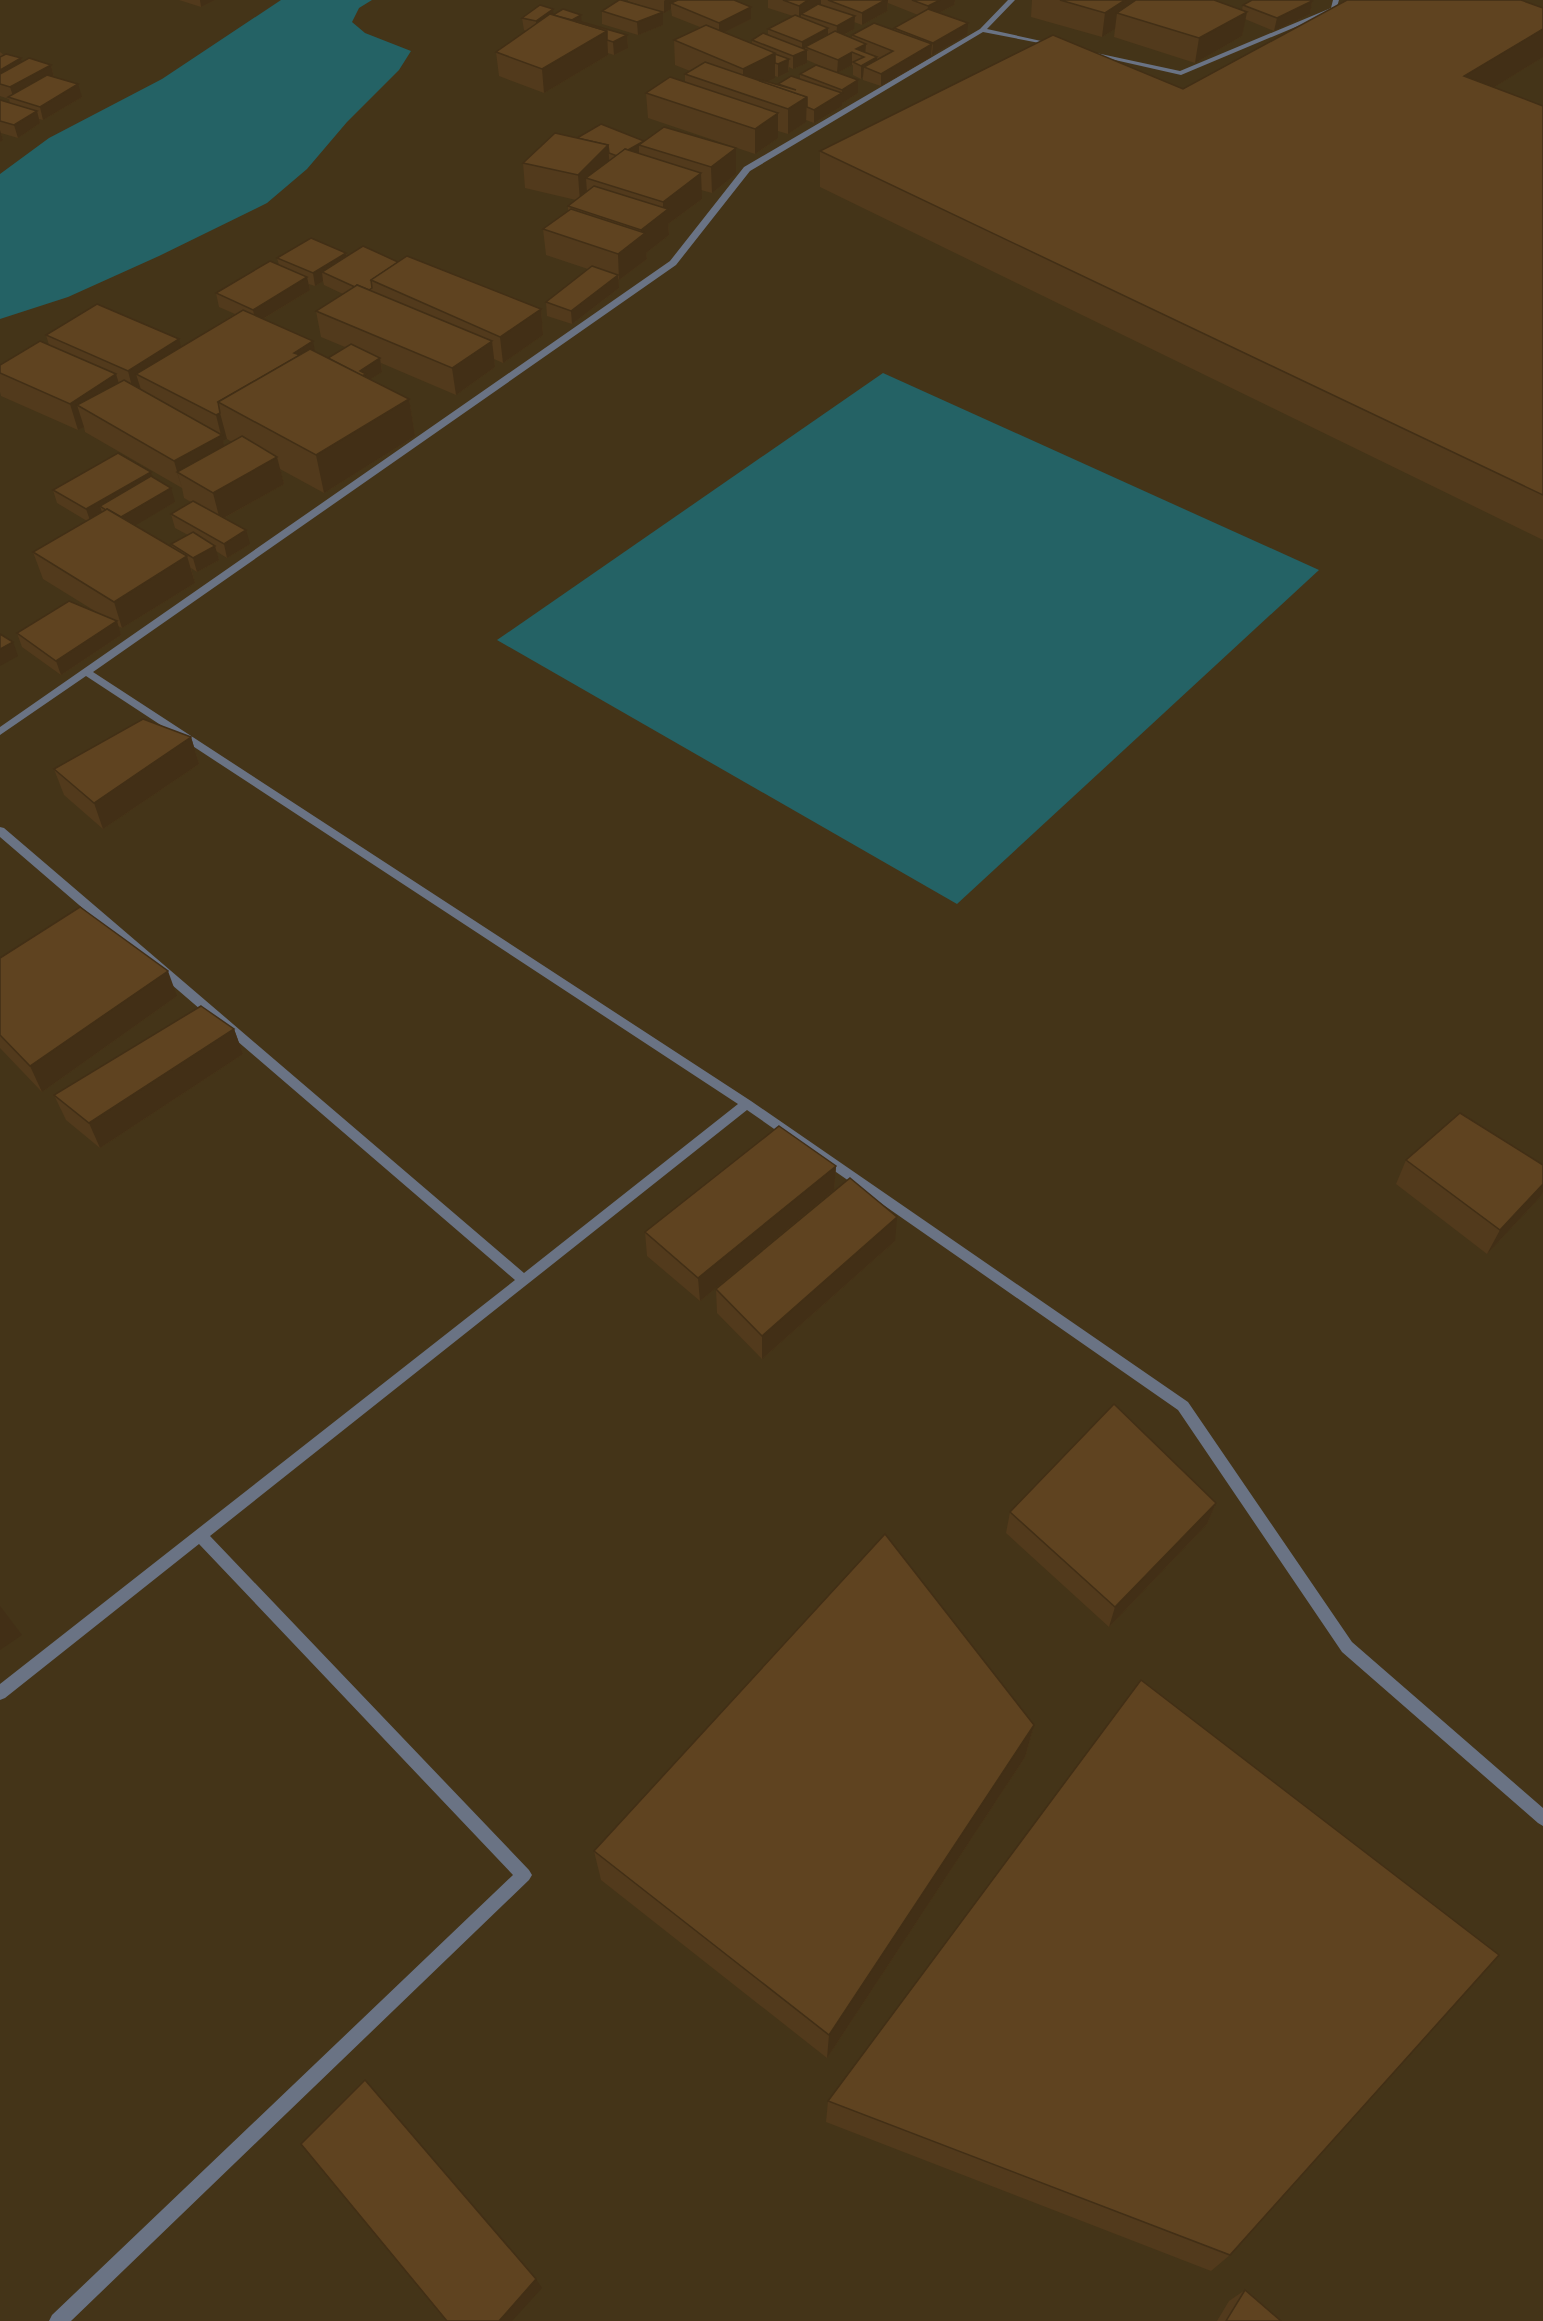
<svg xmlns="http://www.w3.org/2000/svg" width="1543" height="2321" viewBox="0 0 1543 2321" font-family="Raleway,sans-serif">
<rect width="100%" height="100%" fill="#443418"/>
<g fill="#246265">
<polygon points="281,0 372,0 359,8 352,22 365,33 411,51 399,70 347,122 307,169 267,203 159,256 68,297 0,319 0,174 49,138 162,79"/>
<polygon points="883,373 1319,570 957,904 497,640"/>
</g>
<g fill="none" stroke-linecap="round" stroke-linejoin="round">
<g fill="#6a7384" fill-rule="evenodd">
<polygon points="1008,0 1015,0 987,29 1055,44 1055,46 983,32 750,171 676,265 93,672 751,1101 1188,1402 1352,1642 1543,1808 1543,1826 1538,1823 1342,1652 1178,1410 747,1110 210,1536 529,1870 532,1875 529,1880 71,2321 49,2321 52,2315 513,1875 199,1544 5,1698 0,1700 0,1684 515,1280 0,837 0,827 4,828 524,1273 738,1104 86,676 0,735 0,727 670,261 744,167 980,29"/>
<polygon points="1333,0 1339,0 1336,10 1181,75 1084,53 1087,51 1180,71 1331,8"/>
</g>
</g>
<g fill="#523a1c" fill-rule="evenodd">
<polygon points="179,0 215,0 201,7"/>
<path d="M628,0H734L751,7V19L725,32L752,44V40L768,35V29L793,16L768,8V0H955L954,5L939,13L967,35L932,55H931V57L881,86L863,80V77L861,79L853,75V65H852L837,73L807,60V63L793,69L789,67L788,72L778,77L775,76V78L767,82L778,85L800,79V74L858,80V93L842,103V106L814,123L806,120V122L788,134L778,131V138L755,154L648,118L646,93L685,82V74L690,71L675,65L674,40L700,27L672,16L671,9L664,13H663V25L638,35L602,24V11L654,10L628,1ZM888,3L918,15L894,28V30L852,35V38L844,35L854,29V22L862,25L887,11Z"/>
<polygon points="1032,0 1214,0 1242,10 1243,5 1312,1 1310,14 1274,31 1245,19 1242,36 1195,63 1114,37 1115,29 1102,37 1031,17"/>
<polygon points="554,15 627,35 628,48 614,55 608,53 608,55 544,93 499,76 496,52 526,31 524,30 522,18"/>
<polygon points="0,52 4,55 21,58 22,62 51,65 54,77 82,97 43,120 39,119 40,123 18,138 1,133 3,140 0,142 0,100 10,103 9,99 0,96"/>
<polygon points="1543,57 1494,87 1543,106 1543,540 820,187 820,151 1183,89"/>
<polygon points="577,138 644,141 736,148 736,174 712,193 701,190 702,199 668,224 669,235 646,253 647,259 619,280 618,279 619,288 572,324 547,316 546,302 588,269 546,255 543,229 568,211 568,206 576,200 525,188 523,163"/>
<path d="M346,253L347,256L398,262L541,309L543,335L503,363L494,359L495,367L456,395L381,363L382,372L370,379L409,399L415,436L324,493L280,469L284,484L224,518L250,544L227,558L216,551L219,560L197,572L191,568L195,583L122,628L118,626L121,635L61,675L22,647L17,633L98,613L43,579L33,552L87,521L57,503L53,490L151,472L152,478L175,502L135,525L172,547L171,544L188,535L175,528L171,514L191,502L184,498L182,488L85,432L84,427L78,430L1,396L0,392V365L49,345L46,335L181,347L235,314L219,307L216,293L279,265L277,258ZM323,281L324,285L343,294L316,311L321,337L345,347L328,358L315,352L263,319L310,290L309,284L315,286ZM227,439L232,442L224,446L223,441Z"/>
<polygon points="191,737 199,764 103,829 64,795 54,769"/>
<polygon points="0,958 177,996 42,1092 0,1048"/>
<polygon points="234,1029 243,1054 100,1148 66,1120 54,1095"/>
<polygon points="1406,1160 1543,1165 1543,1192 1541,1196 1487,1254 1396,1184"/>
<polygon points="836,1166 834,1190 700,1301 647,1256 645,1232"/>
<polygon points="895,1241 762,1359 717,1313 716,1289"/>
<polygon points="1216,1503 1207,1524 1109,1627 1006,1533 1010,1512"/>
<polygon points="1034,1725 1025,1757 827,2058 601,1880 594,1851"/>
<polygon points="828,2101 1230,2255 1211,2271 826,2122"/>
<polygon points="1245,2290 1281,2321 1217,2321 1229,2301"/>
</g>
<g fill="#422f16">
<polygon points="200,0 215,0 201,7"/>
<polygon points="665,0 687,0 671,3 671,9 664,13 664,1"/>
<polygon points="808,0 821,0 821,5 801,14 801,17 799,18 799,6"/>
<polygon points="885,0 888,0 887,11 862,25 862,13"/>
<polygon points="940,0 955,0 954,5 927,19 928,6"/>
<polygon points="1125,0 1155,0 1117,13 1115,29 1102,37 1105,13"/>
<polygon points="1312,1 1310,14 1274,31 1277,18"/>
<polygon points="751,7 751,19 719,35 719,23"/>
<polygon points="553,9 554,22 537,34 536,21"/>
<polygon points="663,12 663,25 638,35 637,22"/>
<polygon points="1247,12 1242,36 1195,63 1199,38"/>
<polygon points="581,15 582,27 564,25"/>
<polygon points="855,16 854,29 836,39 837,26"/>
<polygon points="968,23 967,35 932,55 933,43"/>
<polygon points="828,28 828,41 805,47 805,51 807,50 807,63 793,69 793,56 802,53 802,42"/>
<polygon points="1543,29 1543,57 1455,111 1464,76"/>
<polygon points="607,31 608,55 544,93 542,69"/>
<polygon points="627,35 628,48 614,55 613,42"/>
<polygon points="866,44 865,56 856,49"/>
<polygon points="932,44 931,57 881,86 881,74"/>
<polygon points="852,52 852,65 837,73 838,60"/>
<polygon points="775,53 775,78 743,94 743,69"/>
<polygon points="877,57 876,70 864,67 863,77 861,79 861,66"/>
<polygon points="21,58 25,71 0,84 0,70"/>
<polygon points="789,59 788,72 778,77 778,64"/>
<polygon points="51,65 54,78 14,99 10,87"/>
<polygon points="858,80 858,93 842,103 842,106 814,123 814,110 842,93 842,90"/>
<polygon points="78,84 82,97 43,120 40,107"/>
<polygon points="807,97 806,122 788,134 788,109"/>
<polygon points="37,111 40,123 18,138 14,125"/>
<polygon points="778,113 778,138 755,154 755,129"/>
<polygon points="0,130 3,140 0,142"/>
<polygon points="644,141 639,145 639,157 618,156"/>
<polygon points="608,145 610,170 586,178 587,193 580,201 578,175"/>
<polygon points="736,148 736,174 712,193 711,167"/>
<polygon points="701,173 702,199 668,224 669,235 646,253 647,259 619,280 618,254 642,236 641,230 663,212 663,202"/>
<polygon points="346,253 349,266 322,272 323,281 315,286 313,273"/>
<polygon points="618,275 619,288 572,324 571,311"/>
<polygon points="307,277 310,290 256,323 253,310"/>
<polygon points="541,309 543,335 503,363 500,337"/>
<polygon points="179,339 186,365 136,374 142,393 135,398 128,371"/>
<polygon points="313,341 318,368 294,353"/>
<polygon points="492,341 495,367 456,395 452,368"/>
<polygon points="380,358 382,372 367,381 369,387 360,371"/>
<polygon points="116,374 124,400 77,405 84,427 78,430 70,404"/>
<polygon points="409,399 415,436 324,493 316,455"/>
<polygon points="220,413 227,439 223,441 228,461 177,472 182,488 174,461 221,435 216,415"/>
<polygon points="277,457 284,484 220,520 213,493"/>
<polygon points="151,472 155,485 100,506 103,515 91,523 86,509"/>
<polygon points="171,488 175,502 124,532 120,518"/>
<polygon points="246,530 250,544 227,558 224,544"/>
<polygon points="215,546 219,560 197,572 193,558"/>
<polygon points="187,556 195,583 122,628 114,602"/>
<polygon points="117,621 121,635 61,675 56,661"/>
<polygon points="13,642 18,656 0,666 0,649"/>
<polygon points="191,737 199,764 103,829 94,803"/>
<polygon points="168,971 177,996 42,1092 30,1066"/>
<polygon points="234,1029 243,1054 100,1148 89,1123"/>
<polygon points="836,1166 834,1190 700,1301 698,1278"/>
<polygon points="1543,1184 1543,1192 1541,1196 1487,1254 1500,1230"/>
<polygon points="897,1217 895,1241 762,1359 762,1336"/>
<polygon points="1216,1503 1207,1524 1109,1627 1115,1607"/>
<polygon points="0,1606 22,1635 0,1650"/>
<polygon points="1034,1725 1025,1757 827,2058 829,2035"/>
<polygon points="536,2279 542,2288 512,2321 499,2321"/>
</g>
<g fill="#5f4320" stroke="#422f16" stroke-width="1.5">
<polygon points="619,0 621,0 663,12 637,22 602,11"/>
<polygon points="678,0 734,0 751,7 719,23 671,3"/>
<polygon points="783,0 808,0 799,6"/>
<polygon points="828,0 885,0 862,13"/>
<polygon points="912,0 940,0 928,6"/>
<polygon points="1060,0 1125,0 1105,13"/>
<polygon points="1136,0 1214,0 1247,12 1199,38 1117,13"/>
<polygon points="1252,0 1310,0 1312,1 1277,18 1243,5"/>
<polygon points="1347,0 1521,0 1543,8 1543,29 1464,76 1543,106 1543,495 820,151 1053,35 1183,89"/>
<polygon points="818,4 855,16 837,26 801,14"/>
<polygon points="540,5 553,9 536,21 522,18"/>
<polygon points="563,9 581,15 572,20 553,15"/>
<polygon points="928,9 968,23 933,43 894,28"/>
<polygon points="550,14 607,31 542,69 496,52"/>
<polygon points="795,15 828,28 802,42 768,29"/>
<polygon points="578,21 627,35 613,42 607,40 607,31 577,22"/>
<polygon points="874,23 932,44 881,74 864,67 893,51 852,35"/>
<polygon points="706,25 775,53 743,69 674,40"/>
<polygon points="835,31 866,44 856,49 877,57 861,66 853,62 864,57 852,52 838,60 805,47"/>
<polygon points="763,33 807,50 793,56 752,40"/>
<polygon points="6,54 21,58 0,70 0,57"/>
<polygon points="775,54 789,59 778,64 775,63"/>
<polygon points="29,58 51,65 10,87 0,84 0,74"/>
<polygon points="705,62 807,97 788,109 685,74"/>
<polygon points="816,65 858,80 842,90 800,74"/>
<polygon points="47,75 78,84 40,107 8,97"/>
<polygon points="791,76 842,93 814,110 807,107 807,97 760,81 761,80 796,90 778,84"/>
<polygon points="670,77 778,113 755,129 646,93"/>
<polygon points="0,100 37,111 14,125 0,121"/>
<polygon points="601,124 644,141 628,150 625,149 617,156 609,153 608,145 577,138"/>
<polygon points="664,127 736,148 711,167 639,145"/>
<polygon points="555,133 608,145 578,175 523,163"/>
<polygon points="625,149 701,173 663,202 586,178"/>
<polygon points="594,186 668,209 641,230 568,206"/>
<polygon points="571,209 645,233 618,254 543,229"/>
<polygon points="311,238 346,253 313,273 277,258"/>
<polygon points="363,246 398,262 371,280 372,288 369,290 357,285 355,287 322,272"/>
<polygon points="407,256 541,309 500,337 371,280"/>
<polygon points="270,261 307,277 253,310 216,293"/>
<polygon points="592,266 618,275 571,311 546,302"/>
<polygon points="357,285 492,341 452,368 316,311"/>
<polygon points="97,304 179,339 128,371 46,335"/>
<polygon points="243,310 313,341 294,353 300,355 218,402 220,413 216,415 136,374"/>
<polygon points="40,341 116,374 70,404 0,373 0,365"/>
<polygon points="351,344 380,358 360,371 366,374 362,376 328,358"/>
<polygon points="310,349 409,399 316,455 218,402"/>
<polygon points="124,380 222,435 174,461 77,405"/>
<polygon points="242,436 277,457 213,493 177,472"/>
<polygon points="118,453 151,472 86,509 53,490"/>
<polygon points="151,476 171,488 121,517 107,509 106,510 100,506"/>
<polygon points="193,501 246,530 224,544 171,514"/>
<polygon points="107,509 187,556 114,602 33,552"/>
<polygon points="193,532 215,546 193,558 171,544"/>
<polygon points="69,601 117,621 56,661 17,633"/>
<polygon points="0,634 13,642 0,649"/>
<polygon points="143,719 191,737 94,803 54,769"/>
<polygon points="80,907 168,971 30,1066 0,1035 0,958"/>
<polygon points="201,1006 234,1029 89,1123 54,1095"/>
<polygon points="1460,1113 1543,1165 1543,1184 1500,1230 1406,1160"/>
<polygon points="779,1126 836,1166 698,1278 645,1232"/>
<polygon points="850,1178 897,1217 762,1336 716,1289"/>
<polygon points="1114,1404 1216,1503 1115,1607 1010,1512"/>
<polygon points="885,1534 1034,1725 829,2035 594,1851"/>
<polygon points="1141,1680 1499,1955 1230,2255 828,2101"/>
<polygon points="365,2080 536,2279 499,2321 447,2321 301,2144"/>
<polygon points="1245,2290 1281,2321 1226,2321"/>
</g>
</svg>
